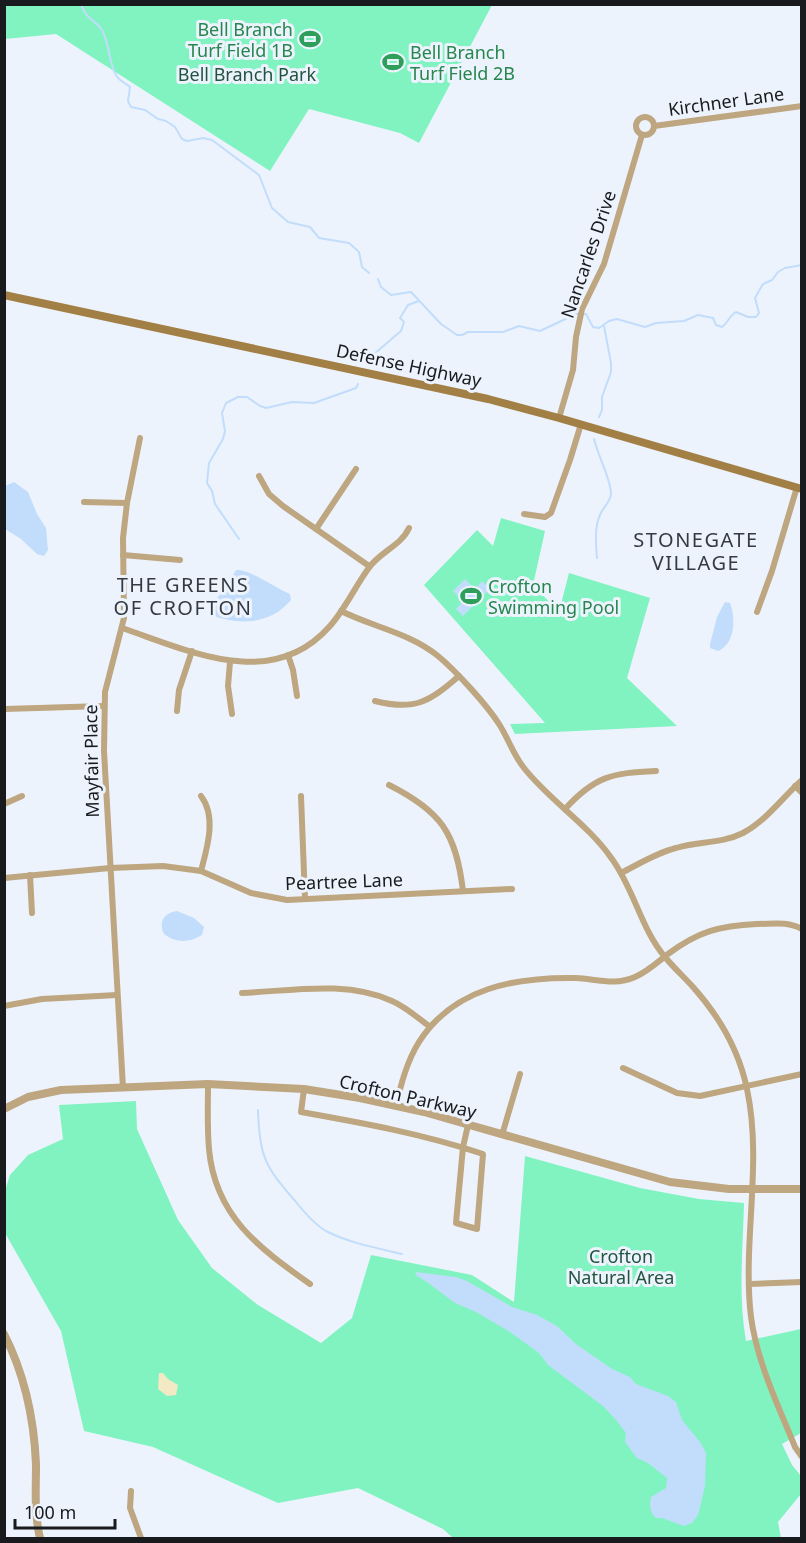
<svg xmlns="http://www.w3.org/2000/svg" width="806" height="1543" viewBox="0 0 806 1543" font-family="'Noto Sans',sans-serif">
<rect width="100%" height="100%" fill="#edf3fd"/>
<g fill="#80f3c1">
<polygon points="5,4 492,4 492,5 419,143 400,133 309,109 270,171 56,34 5,39"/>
<polygon points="501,518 545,531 533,585 559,612 569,573 650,598 627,678 677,726 515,734 510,724 545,723 424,585 477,530 493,546"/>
<path d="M136,1101L137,1129L178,1220L212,1268L258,1305L321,1343L352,1318L371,1255L472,1275L514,1302L525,1156L640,1188L699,1199L744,1203C743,1248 738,1296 746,1341L801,1329V1433L782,1444L792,1465L801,1476V1494L778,1522L781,1538H453L443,1529L358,1488L278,1503L153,1447L84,1431L61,1331L5,1233L4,1194L10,1175L28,1155L63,1139L59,1105Z"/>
</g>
<polygon fill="#f3e9c4" points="159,1373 163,1373 168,1379 178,1385 176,1395 167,1396 158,1389"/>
<g fill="#c1ddfb">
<polygon points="14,482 28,492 37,514 46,528 48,550 44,556 37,554 21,539 5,529 5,486"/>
<path d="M236,570C250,569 275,588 290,594L291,600C270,625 238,626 209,614L208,608L224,590Z"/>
<polygon points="465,579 475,589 482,581 490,589 463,616 456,609 463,601 453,591"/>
<path d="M725,602L730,603C736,618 735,644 718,651L710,648V644L717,617Z"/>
<path d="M177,911L194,918L204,927L202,935C190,943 175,943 164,934C158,922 164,913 177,911Z"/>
<path d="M415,1272L456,1277L467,1281L512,1307L537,1315L557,1326L576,1344L612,1369L630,1377L636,1384L668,1396L676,1402L682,1420L700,1442L706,1453L705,1486L698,1515L692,1523L684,1526L662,1518H656C650,1512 649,1506 651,1497L666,1488L667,1478L648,1463L637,1458L625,1442L626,1433L616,1420L603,1406L548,1365L539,1353L510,1332L476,1312L455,1303L427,1282L417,1276Z"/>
</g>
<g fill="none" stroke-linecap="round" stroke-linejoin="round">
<g stroke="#c1ddfb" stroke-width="2">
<path d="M81,4C86,20 95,19 102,30C109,42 110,67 116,75C119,81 126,83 130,87L128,101L131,107L145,110L158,119L166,121L175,127L182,139L187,141L203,138L212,140L259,175L272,208L288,222L310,227L319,238L349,243L359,252L362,267L369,273"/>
<path d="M378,279L381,287L391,295L411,292L441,324L457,335H462L468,332H503L519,326L540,331L576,314H586L593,327L599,328L609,321L617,319L645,327L656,323L684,321L698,315L713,318L716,325L722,327C728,323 729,316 736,312L748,317H756L759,313L755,298L763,284L772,280L778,272L785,268L802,265"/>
<polyline points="367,360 401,331 404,322 400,318 408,305 419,301"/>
<polyline points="599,417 602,410 602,397 611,372 611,363 604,326"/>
<path d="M594,439C598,456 611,479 611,494C610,503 603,507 600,515C594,528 596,544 597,558"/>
<polyline points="239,539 215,504 212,491 207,483 209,463 223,439 225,431 222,413 226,403 238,397 247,397 260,406 266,408 292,402 314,403 356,388 358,384"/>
<path d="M258,1110C260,1159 265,1166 296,1202C304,1212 314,1224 326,1231C349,1243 377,1248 402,1254"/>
</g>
<g stroke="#bda680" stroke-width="6">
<circle cx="645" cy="126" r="9"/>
<polyline points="654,126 802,106"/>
<polyline points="559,418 573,370 576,337 582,309 604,264 642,135"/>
<polyline points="259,476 269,494 283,506 369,566"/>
<polyline points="84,502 127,503"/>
<polyline points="524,514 545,517 551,513 570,460 581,424"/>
<polyline points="316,529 356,469"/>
<polyline points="123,555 180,560"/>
<path d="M341,611C373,627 410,633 438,656C455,670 487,705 499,724C508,738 513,754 524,768C550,801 588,824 612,859C634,889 641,929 665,957C674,968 684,977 693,987C719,1016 739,1051 747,1089C763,1164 742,1242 751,1317C757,1362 778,1405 795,1447L802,1457"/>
<polyline points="757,612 772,571 797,487"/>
<path d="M122,628C190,651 272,692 330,626C345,609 355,587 368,569C379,552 401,546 409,528"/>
<polyline points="288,655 293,670 297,696"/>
<polyline points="230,662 228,686 232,714"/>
<path d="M375,701C415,711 429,702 459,676"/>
<polyline points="4,709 104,706"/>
<polyline points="177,711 179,690 192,651"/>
<path d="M389,785C441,811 456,833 463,891"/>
<polyline points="795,786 802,793"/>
<path d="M201,796C217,817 207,848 201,871"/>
<polyline points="301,796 305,899"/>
<polyline points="4,804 22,796"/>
<path d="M565,809C595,776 612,773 656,771"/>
<path d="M621,873C639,864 656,853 676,848C698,841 721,844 743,833C767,820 782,798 802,780"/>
<polyline points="30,875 32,913"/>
<polyline points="4,878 110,868 163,866 201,871 251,893 287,900 512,889"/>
<path d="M242,993C291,991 346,980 392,1001C406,1007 418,1018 430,1027"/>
<polyline points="4,1006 42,999 117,995"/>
<polyline points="623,1068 677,1093 700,1096 802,1074"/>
<path d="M208,1084C208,1105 207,1127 209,1149C215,1216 259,1248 310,1284"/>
<polyline points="123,1088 104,751 105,692 124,618 123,538 127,503 140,438"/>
<path d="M304,1089L301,1112C363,1123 423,1134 483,1154L477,1229L456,1223L463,1147L468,1125"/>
<path d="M396,1106C401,1084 407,1061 419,1042C454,987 517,977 576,978C596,979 615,986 635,977C647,972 658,962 668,954C699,931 719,926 757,924C773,924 787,921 802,929"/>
<polyline points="502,1135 520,1074"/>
<polyline points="750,1284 802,1282"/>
<polyline points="131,1491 130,1508 141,1538"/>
</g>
<g stroke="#bda680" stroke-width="8">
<polyline points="4,1109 28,1097 61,1090 208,1084 304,1089 360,1098 424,1112 670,1182 729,1189 802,1189"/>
<path d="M4,1334C25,1375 34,1418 36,1464C36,1490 34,1513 40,1538"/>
</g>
<polyline stroke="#a27f45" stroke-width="8" points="4,295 488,399 559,418 802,489"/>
</g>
<defs>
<symbol id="stadium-bare" viewBox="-9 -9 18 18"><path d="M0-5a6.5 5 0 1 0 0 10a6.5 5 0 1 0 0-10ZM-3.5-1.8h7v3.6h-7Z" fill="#2e9e5b" stroke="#edf3fd" stroke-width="2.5" paint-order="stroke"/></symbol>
</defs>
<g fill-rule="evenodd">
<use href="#stadium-bare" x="295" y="24" width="30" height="30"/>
<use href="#stadium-bare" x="378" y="47" width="30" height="30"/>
<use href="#stadium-bare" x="456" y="581" width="30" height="30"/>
</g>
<g text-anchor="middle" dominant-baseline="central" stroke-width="6" stroke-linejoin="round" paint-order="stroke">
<g font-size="18" fill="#27864d" stroke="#edf3fd" text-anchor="start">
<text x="293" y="29" text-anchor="end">Bell Branch<tspan x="293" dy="21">Turf Field 1B</tspan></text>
<text x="410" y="52">Bell Branch<tspan x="410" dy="21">Turf Field 2B</tspan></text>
<text x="488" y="586">Crofton<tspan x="488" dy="21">Swimming Pool</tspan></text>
</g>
<g font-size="18" fill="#22533e" stroke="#edf3fd">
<text x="247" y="74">Bell Branch Park</text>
<text x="621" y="1256">Crofton<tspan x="621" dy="21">Natural Area</tspan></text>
</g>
<g font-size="18" fill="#181a1d" stroke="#edf3fd">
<text transform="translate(726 101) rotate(-8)">Kirchner Lane</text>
<text transform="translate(588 254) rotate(-71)">Nancarles Drive</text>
<text transform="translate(409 365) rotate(12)">Defense Highway</text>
<text transform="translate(91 761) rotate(-91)">Mayfair Place</text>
<text transform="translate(344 881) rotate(-2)">Peartree Lane</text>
<text transform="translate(408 1096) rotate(13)">Crofton Parkway</text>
</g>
<g font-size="20" letter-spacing="1.5" fill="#353a41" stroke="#edf3fd">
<text x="696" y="539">STONEGATE<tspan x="696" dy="23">VILLAGE</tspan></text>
<text x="183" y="584">THE GREENS<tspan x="183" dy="23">OF CROFTON</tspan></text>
</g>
</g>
<rect width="806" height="1543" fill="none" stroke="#181a1d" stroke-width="12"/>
<path d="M15 1519v9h100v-9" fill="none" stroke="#181a1d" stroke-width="3"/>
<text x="24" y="1519" font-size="18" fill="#181a1d" stroke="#edf3fd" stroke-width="4.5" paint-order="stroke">100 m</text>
</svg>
